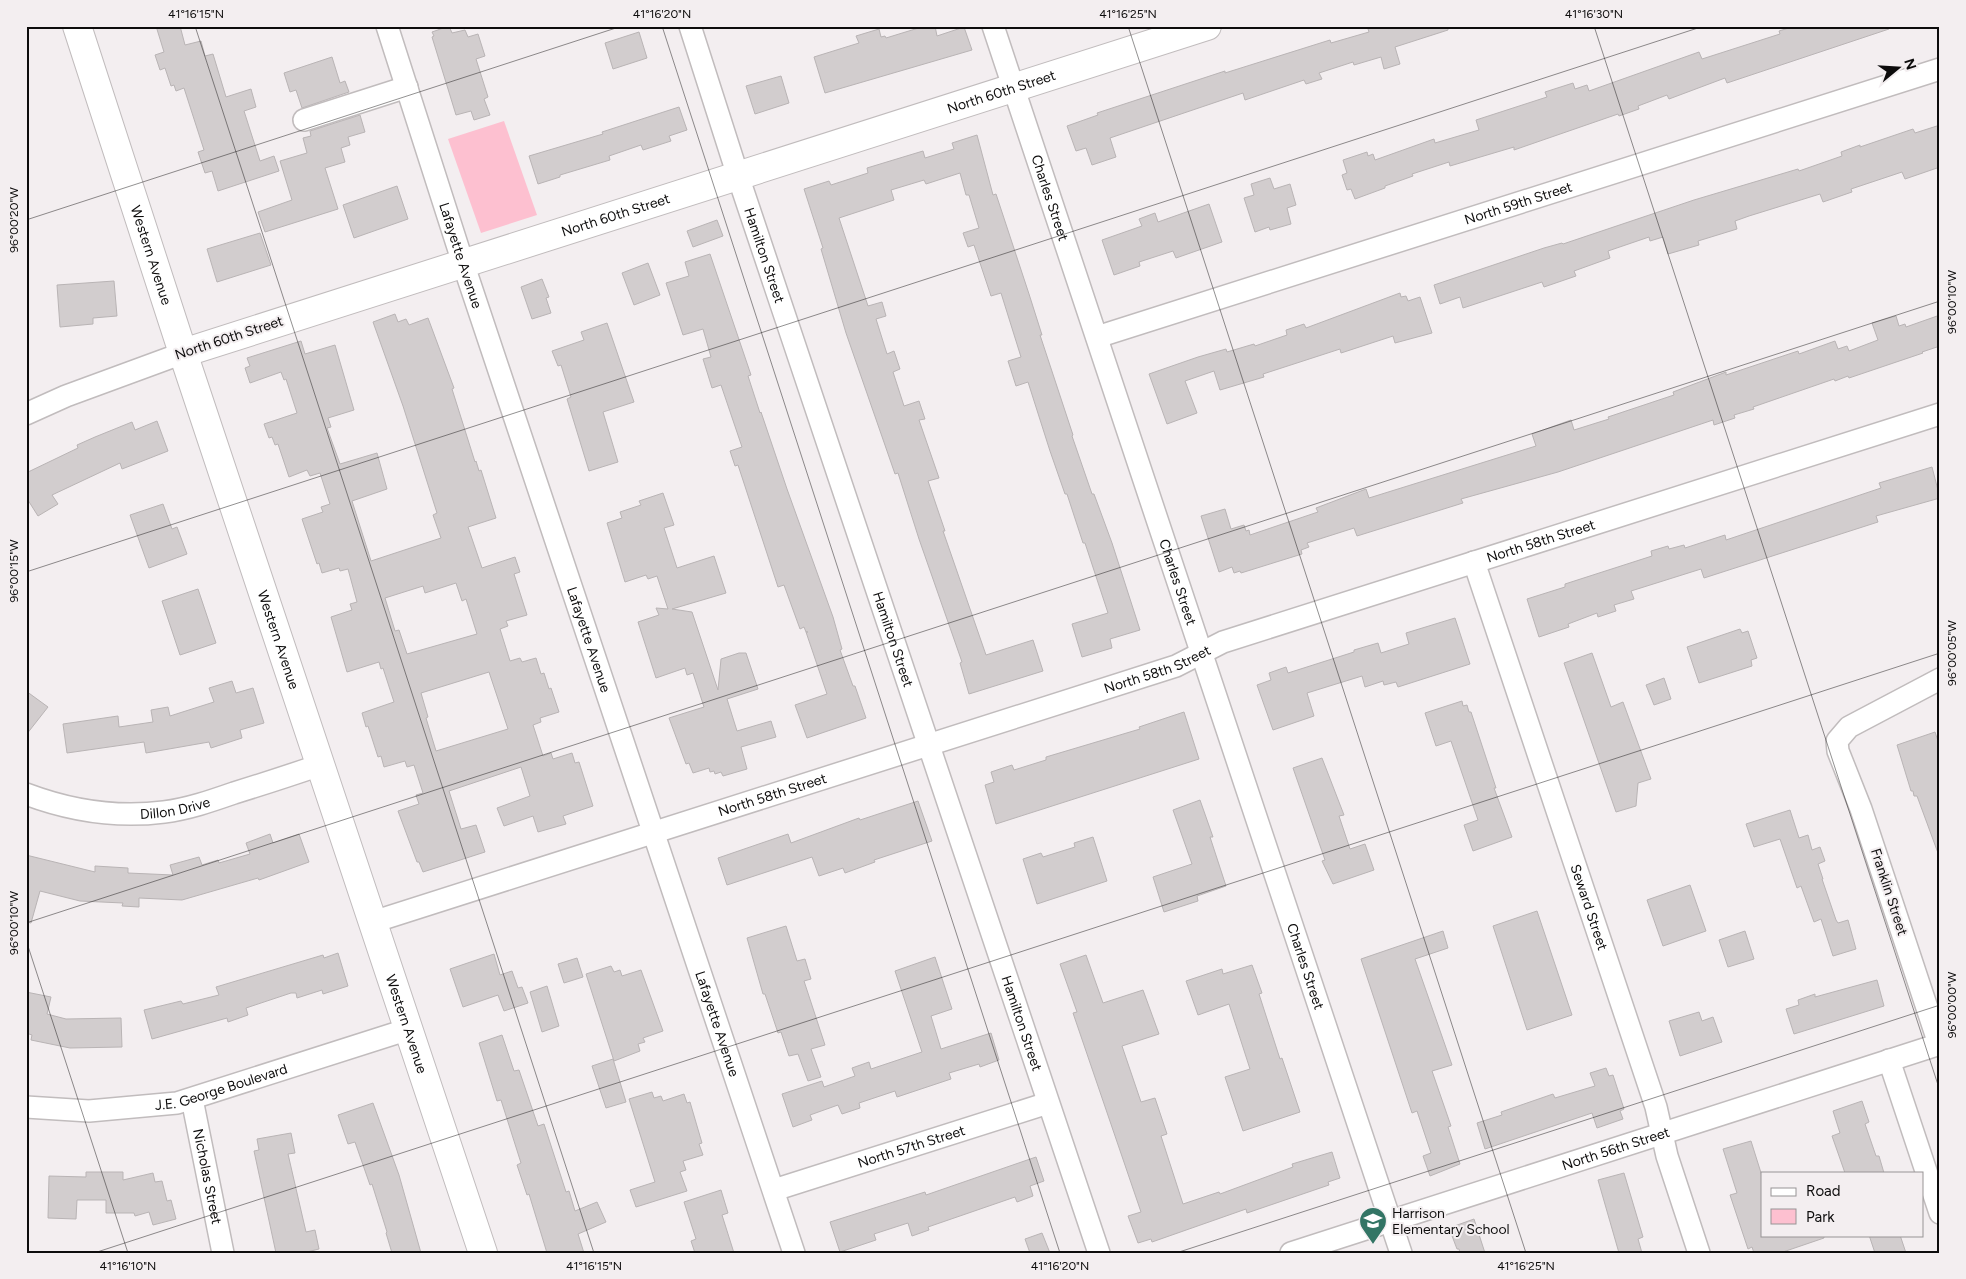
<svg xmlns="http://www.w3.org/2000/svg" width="1966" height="1279" viewBox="0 0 1966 1279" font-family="Figtree,sans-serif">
<rect width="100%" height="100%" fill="#f3eef0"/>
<polygon fill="#fdc0d0" points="504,121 537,215 481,233 448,139"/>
<g fill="#d2cdce" stroke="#b9b4b5" fill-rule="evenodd">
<polygon points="156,26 180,26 185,45 201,41 205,56 213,54 226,97 251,89 256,107 244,111 260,161 274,156 279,171 218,191 212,171 205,173 198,152 204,150 184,88 176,91 174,85 171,86 165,68 160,70 155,55 164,52"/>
<polygon points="449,26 452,33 465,30 468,37 478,34 485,56 476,59 488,97 484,99 490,115 474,120 471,111 456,115 432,37 434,36 432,32"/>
<polygon points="925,26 935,26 937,36 964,27 972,50 825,93 814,57 859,43 856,36 879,29 881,37 885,36 886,38"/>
<polygon points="1367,26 1448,26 1448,30 1395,47 1400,64 1384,69 1381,57 1354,65 1353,62 1319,73 1322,79 1306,84 1304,80 1245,100 1243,93 1110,138 1116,157 1092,165 1086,148 1076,151 1067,126 1098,115 1097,113 1225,71 1225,73 1330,40 1331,43 1369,32"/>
<polygon points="1795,26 1889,26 1889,29 1727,83 1725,78 1669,99 1667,95 1638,106 1639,109 1619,116 1618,114 1514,150 1514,147 1450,166 1449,162 1412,174 1413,176 1385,186 1385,188 1355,199 1351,189 1347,190 1342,175 1347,173 1343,160 1367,152 1368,156 1373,154 1375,160 1434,139 1435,143 1479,130 1476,120 1547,97 1545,92 1573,83 1575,89 1587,85 1589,91 1699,52 1702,59 1780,34 1779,31"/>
<polygon points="639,32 647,58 613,69 605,43"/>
<polygon points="332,57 340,83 345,81 349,92 302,108 296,90 290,92 284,73"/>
<polygon points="781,76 789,103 755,114 746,86"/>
<polygon points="679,107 687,130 669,136 671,141 643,150 641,145 609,156 610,160 560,175 560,177 538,184 529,156 603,134 602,132"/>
<polygon points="360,115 365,132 348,137 350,145 341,148 345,162 325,168 338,209 265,232 258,212 292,200 280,161 307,153 303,138 311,136 310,131"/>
<polygon points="1940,125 1940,167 1905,179 1902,172 1851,189 1852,192 1823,202 1820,194 1749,216 1735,221 1737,229 1698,241 1699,245 1668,254 1663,237 1650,241 1649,237 1608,251 1610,258 1574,271 1576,276 1544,287 1542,282 1463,308 1460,297 1440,304 1434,285 1544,248 1562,243 1563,244 1694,200 1798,169 1799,171 1842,156 1841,152 1860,145 1860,147 1913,129 1915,133"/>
<polygon points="977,135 993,195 996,194 1029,294 1042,335 1040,335 1073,435 1072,436 1092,494 1094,494 1112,543 1140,630 1110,639 1112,648 1082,657 1072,624 1108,613 1085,543 1083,543 1067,494 1065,494 1050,451 1028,382 1016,386 1008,361 1021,357 1001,293 991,296 974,245 968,247 963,233 979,228 969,195 966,195 960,173 926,184 924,180 891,190 894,200 839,218 868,306 882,302 886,316 876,319 887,354 894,351 900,369 893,372 904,406 919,401 925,419 919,420 939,478 928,481 945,531 943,531 986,655 1033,640 1043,671 969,694 960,663 962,662 919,539 898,473 895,474 846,333 821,249 823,248 804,189 829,181 831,185 868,173 867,168 923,151 925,158 954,149 952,143"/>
<polygon points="1270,178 1274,189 1290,184 1296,205 1287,208 1291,224 1270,230 1269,227 1255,232 1244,198 1254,195 1251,184"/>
<polygon points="397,186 408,219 354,238 343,205"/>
<polygon points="1209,204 1222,242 1176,258 1173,251 1139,262 1140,266 1114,275 1102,240 1142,226 1139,219 1155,213 1158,222"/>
<polygon points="717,220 723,236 693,247 687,231"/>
<polygon points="260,233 271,265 217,282 207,249"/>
<polygon points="710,254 751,375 748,376 760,413 761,412 787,489 833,617 842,649 840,650 853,686 855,686 866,718 807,738 795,705 827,694 806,632 808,632 806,632 804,627 800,629 784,585 778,587 738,465 735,466 730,451 742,447 721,385 712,388 703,359 711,357 703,329 683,335 666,283 689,276 685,262"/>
<polygon points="648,263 660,295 634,305 622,273"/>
<polygon points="542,279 549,297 546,298 551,313 532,319 521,287"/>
<polygon points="114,281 117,316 93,318 93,324 60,327 57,285"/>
<polygon points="1400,293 1401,297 1406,296 1408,301 1420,297 1432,333 1395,343 1393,336 1341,353 1340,349 1263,374 1264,377 1220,390 1214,371 1185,381 1197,413 1167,424 1149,374 1198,357 1226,349 1227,352 1254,344 1255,346 1287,335 1286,330 1304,324 1306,328"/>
<path d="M395,314L398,322L406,319L409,325L428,318L454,388L452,389L475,462L476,461L479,471L481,470L496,518L468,527L482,568L515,557L520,572L514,574L527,615L506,621L508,626L500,629L510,661L520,658L522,662L536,658L541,674L544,673L549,689L551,688L559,712L540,718L541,722L533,725L543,756L551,753L553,759L572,753L575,763L579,762L593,806L563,816L566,824L538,832L533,816L504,826L497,808L530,796L521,767L449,791L461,829L476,825L485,852L423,872L419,862H417L398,811L419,804L416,795L423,793L414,765L407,767L405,761L384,767L381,756L378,757L368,726L366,727L362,713L394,702L383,668L381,669L379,662L347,672L331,617L352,610L350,604L357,602L348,569L340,571L339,568L322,573L319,563L317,564L302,519L323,512L321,507L330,504L320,473L310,476L307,470L289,477L278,444L275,445L272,437L269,438L264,424L297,413L286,379L284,380L281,372L250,383L245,368L250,366L247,358L301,341L305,354L335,345L354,410L328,418L331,427L327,428L340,464L377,453L387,489L352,501L371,561L441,538L433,515L437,513L403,406L373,322ZM456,583L462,601L466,599L477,634L407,654L399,630L395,631L385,598L423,586L425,593ZM489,672L508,729L436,751L426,718L428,717L421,693Z"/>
<polygon points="1940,315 1940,346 1922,352 1923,353 1849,378 1848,376 1835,381 1834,379 1753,407 1754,409 1734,415 1735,418 1714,425 1713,420 1558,472 1461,499 1463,503 1357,536 1354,528 1307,543 1309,547 1301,550 1302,554 1241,573 1240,571 1234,573 1232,567 1219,572 1201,516 1225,509 1231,529 1244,525 1246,531 1249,530 1250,535 1318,512 1316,508 1366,489 1369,498 1536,446 1532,434 1571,420 1574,430 1609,419 1608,417 1674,395 1673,392 1726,372 1726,375 1798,351 1799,354 1835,341 1838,349 1847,346 1849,351 1878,340 1872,323 1896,316 1899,326 1905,324 1906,327"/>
<polygon points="607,323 634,402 603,412 618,462 589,471 567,399 571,397 561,365 558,366 552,351 584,340 581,332"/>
<polygon points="157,421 168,451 122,469 120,463 52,495 58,504 38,516 26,497 26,473 78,448 77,445 95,437 132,422 135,430"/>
<polygon points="1932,467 1940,498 1876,516 1878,522 1704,578 1701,569 1631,591 1634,599 1614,605 1616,611 1598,617 1597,613 1568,624 1569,627 1539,637 1527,599 1565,587 1565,584 1652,556 1651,551 1668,546 1669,549 1684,545 1685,548 1725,535 1726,540 1881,488 1879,483"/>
<polygon points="663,493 674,525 664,528 677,568 714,556 726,593 672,609 692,612 718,690 721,659 739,653 746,653 758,689 727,699 737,731 771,721 776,737 741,747 747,769 723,776 721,772 715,774 714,771 710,772 709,768 693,773 689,763 686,764 669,718 704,707 693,673 687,675 685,668 656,678 638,622 659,615 656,608 668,609 657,576 648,579 646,575 625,582 607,523 622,518 620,512 641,505 639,501"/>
<polygon points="163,504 172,529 177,527 187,554 149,568 130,515"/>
<polygon points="198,589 216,643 180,655 162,601"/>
<polygon points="1455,618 1470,664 1398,687 1396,682 1384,685 1383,681 1365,687 1362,676 1307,693 1314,716 1273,730 1257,685 1271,680 1269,673 1286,667 1288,673 1354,652 1354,650 1378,643 1381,653 1409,644 1406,633"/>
<polygon points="1740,629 1742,633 1748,631 1757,658 1751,660 1752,666 1699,683 1687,647"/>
<polygon points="1592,653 1611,707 1623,702 1651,779 1638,783 1636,806 1616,812 1564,663"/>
<polygon points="1664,678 1671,699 1654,705 1646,685"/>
<polygon points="232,681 236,693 253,688 264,723 240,730 242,738 211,748 209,742 146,753 144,742 67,753 63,724 118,716 119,727 153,722 151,710 168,707 170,716 214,702 209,688"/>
<polygon points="26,691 48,707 26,735"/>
<polygon points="1462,701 1463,706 1467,705 1469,712 1471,712 1496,788 1494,788 1512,837 1473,851 1464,825 1478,820 1451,741 1436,746 1425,713"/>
<polygon points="1184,712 1199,759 996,824 985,785 994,782 991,772 1012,765 1014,770 1046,760 1046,757 1140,729 1139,727"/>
<polygon points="1935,732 1940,747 1940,853 1938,853 1917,796 1914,796 1913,791 1911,791 1897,745"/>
<polygon points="1322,758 1344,815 1339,816 1350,849 1365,844 1374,870 1333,884 1322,861 1325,860 1293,768"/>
<polygon points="1200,800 1213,837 1210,837 1226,886 1197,896 1198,901 1164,912 1153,877 1192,864 1173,810"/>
<polygon points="918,801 932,841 874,860 875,862 845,873 843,868 819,876 812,857 727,885 718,858 788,834 791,843 859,818 860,820"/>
<polygon points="1790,810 1799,838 1808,835 1812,850 1820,847 1825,861 1818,864 1823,879 1822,879 1836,920 1838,923 1848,920 1856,949 1833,956 1821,919 1814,922 1801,886 1797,888 1780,839 1754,847 1746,824"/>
<polygon points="270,834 273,843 299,834 309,862 259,880 258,878 182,900 139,898 139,907 122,906 123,903 80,901 40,891 31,923 26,922 26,855 95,872 95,866 128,868 128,873 173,875 170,865 199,857 202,865 218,860 219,863 250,854 246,843"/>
<polygon points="1093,837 1107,881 1037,904 1023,859 1041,853 1043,857 1075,847 1074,843"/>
<polygon points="1690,885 1706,931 1663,946 1647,900"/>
<polygon points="1537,911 1572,1015 1527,1030 1493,926"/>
<polygon points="786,926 797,961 805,959 811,979 804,981 825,1045 811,1049 821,1077 808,1081 798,1054 789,1056 781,1032 778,1033 765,994 763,994 747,938"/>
<polygon points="1443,931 1448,948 1415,959 1452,1065 1432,1071 1451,1126 1448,1127 1460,1164 1430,1176 1423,1156 1431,1153 1417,1111 1412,1113 1361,959"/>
<polygon points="1745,931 1754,959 1728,967 1719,940"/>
<polygon points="338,953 348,986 323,994 322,990 297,998 296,993 291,993 246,1008 248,1015 228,1022 227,1018 152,1039 144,1010 181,1001 183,1004 219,995 216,987 323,955 324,958"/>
<polygon points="494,954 500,975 512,971 518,988 522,987 528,1003 504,1011 498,995 463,1007 450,969"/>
<polygon points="1086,955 1103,1003 1143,990 1159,1034 1122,1046 1141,1102 1155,1098 1167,1134 1161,1136 1183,1204 1219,1192 1220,1194 1293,1167 1292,1164 1332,1152 1340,1178 1328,1182 1329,1185 1247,1213 1246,1209 1152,1242 1151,1239 1138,1243 1128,1216 1141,1212 1073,1013 1077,1012 1060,964"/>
<polygon points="935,957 952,1009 931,1016 941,1049 991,1033 999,1060 980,1067 979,1064 949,1073 951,1079 897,1097 895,1091 859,1103 860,1108 842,1114 838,1105 810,1115 812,1120 793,1127 782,1094 822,1081 824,1087 855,1076 852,1068 869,1062 871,1069 922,1052 895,971"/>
<polygon points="577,958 583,977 564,983 558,964"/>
<polygon points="1252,965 1262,993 1259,994 1280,1059 1282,1058 1300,1112 1243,1131 1225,1077 1250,1069 1229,1004 1198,1015 1186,981 1222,969 1223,974"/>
<polygon points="611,966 614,972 620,970 622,976 641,970 663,1031 643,1038 645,1042 638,1044 640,1051 614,1061 586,974"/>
<polygon points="1877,980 1884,1006 1794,1034 1786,1009 1799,1005 1798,1000 1815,994 1815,997"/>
<polygon points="547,986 559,1026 542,1032 530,992"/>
<polygon points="26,992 51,997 47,1014 66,1019 121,1018 122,1047 70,1048 31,1040 32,1035 26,1033"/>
<polygon points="1699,1012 1702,1021 1713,1017 1722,1042 1680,1056 1669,1021"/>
<polygon points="502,1035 514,1071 519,1070 538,1126 544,1124 566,1192 569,1191 575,1211 597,1202 606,1222 578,1234 584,1253 547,1253 529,1194 527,1195 517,1165 521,1163 501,1100 497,1101 479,1043"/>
<polygon points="613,1059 626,1102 606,1108 592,1066"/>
<polygon points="1606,1068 1609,1076 1613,1075 1624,1109 1620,1111 1623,1119 1597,1128 1592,1113 1485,1149 1477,1123 1502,1115 1501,1112 1553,1094 1555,1098 1595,1086 1590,1073"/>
<polygon points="652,1092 654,1098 661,1096 663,1101 684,1094 687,1103 690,1102 702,1143 699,1144 703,1155 683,1161 686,1170 680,1172 687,1191 636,1207 630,1190 655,1182 629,1099"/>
<polygon points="1862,1101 1869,1122 1865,1124 1876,1156 1879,1156 1884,1173 1845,1173 1832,1136 1840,1133 1833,1111"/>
<polygon points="373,1103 399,1175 421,1253 392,1253 386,1233 387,1232 372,1184 370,1185 355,1142 348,1144 338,1115"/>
<polygon points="291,1133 295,1153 288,1154 306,1232 315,1230 319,1249 303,1253 276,1253 254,1151 259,1150 257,1139"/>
<polygon points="1751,1141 1762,1176 1762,1235 1824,1235 1824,1238 1780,1253 1754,1253 1752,1247 1748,1249 1730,1195 1737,1193 1723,1149"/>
<polygon points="1036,1157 1044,1181 1030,1186 1033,1196 1017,1202 1015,1197 928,1227 929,1230 912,1236 908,1223 874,1234 876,1240 840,1252 830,1222 925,1192 926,1195"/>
<polygon points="86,1172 123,1172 123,1180 153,1173 155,1182 162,1181 167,1201 171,1200 176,1219 153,1225 149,1212 135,1216 134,1213 106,1213 106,1200 77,1200 76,1219 48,1218 49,1176 86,1177"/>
<polygon points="1624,1173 1643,1237 1638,1239 1642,1253 1619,1253 1598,1180"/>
<polygon points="721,1190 728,1213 722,1215 734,1253 695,1253 691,1241 696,1239 684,1202"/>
<polygon points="1474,1219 1485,1253 1460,1253 1459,1249 1457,1249 1449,1228"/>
<polygon points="1042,1233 1050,1253 1030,1253 1025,1239"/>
<polygon points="1869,1235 1900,1235 1906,1253 1875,1253"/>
</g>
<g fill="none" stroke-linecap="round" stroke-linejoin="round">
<defs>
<g id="street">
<path id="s1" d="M387,26L463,263L794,1253"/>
<path id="s2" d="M690,26L738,176L1099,1253"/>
<path id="s3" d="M993,26L1401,1253"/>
<polyline points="304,120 407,87"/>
<path id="s4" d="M1097,337L1940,69"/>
<polyline points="26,414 66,396 183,353"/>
<path id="s5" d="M1474,562L1656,1107L1667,1156L1699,1253"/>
<path id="s6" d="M26,794C71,811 117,818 164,812C188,809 211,801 234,793C263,784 291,775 320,765"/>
<path id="s7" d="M373,922L1176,666L1223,642L1940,414"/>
<polyline points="1939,1044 1861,809 1838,751 1837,741 1849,727 1940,679"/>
<polyline points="1889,1060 1940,1213"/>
<path id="s8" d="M192,1099L223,1253"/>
<path id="s9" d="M26,1107L89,1111L177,1103L409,1029"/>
<path id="s10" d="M774,1190L1048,1103"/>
<path id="s11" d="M1291,1253L1940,1044"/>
</g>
<g id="secondary">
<path id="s12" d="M77,26L183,353L483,1253"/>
<path id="s13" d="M183,353L1207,26"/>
</g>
</defs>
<use href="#street" stroke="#c1bcbd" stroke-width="24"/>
<use href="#secondary" stroke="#c1bcbd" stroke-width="30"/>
<use href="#street" stroke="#fff" stroke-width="21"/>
<use href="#secondary" stroke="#fff" stroke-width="28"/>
</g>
<path fill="none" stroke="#0d0c0c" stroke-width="1" stroke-opacity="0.45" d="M195,26L594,1253M662,26L1060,1253M1128,26L1526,1253M1594,26L1940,1091M26,220L622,26M26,572L1704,26M26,923L1940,301M26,940L128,1253M94,1253L1940,653M1176,1253L1940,1005"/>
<defs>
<symbol id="school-pin" viewBox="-11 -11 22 30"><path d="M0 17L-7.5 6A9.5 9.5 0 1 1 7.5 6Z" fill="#337565" stroke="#f3eef0"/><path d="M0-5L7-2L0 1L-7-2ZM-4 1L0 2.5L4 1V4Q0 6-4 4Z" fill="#fff"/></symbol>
</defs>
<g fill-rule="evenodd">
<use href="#school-pin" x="1357" y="1205" width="32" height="43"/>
</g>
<g text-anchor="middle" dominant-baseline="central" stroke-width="4" stroke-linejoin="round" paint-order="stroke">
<g font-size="14" fill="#0d0c0c" stroke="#f3eef0">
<text stroke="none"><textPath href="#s13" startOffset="859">North 60th Street</textPath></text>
<text stroke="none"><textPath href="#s3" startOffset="181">Charles Street</textPath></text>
<text stroke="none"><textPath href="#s4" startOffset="442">North 59th Street</textPath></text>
<text stroke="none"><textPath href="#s13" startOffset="454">North 60th Street</textPath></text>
<text stroke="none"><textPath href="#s12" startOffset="241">Western Avenue</textPath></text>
<text stroke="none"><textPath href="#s1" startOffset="241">Lafayette Avenue</textPath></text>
<text stroke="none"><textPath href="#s2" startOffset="241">Hamilton Street</textPath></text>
<text transform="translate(229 338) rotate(-18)">North 60th Street</text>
<text stroke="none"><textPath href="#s7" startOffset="1229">North 58th Street</textPath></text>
<text stroke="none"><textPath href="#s3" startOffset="586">Charles Street</textPath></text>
<text stroke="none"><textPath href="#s12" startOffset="646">Western Avenue</textPath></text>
<text stroke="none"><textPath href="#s1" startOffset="646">Lafayette Avenue</textPath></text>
<text stroke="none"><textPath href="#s2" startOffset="646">Hamilton Street</textPath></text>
<text stroke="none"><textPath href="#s7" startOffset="824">North 58th Street</textPath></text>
<text stroke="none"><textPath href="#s7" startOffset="419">North 58th Street</textPath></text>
<text stroke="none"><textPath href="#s6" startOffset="152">Dillon Drive</textPath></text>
<text transform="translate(1889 892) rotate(72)">Franklin Street</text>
<text stroke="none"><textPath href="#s5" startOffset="364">Seward Street</textPath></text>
<text stroke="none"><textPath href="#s3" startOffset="991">Charles Street</textPath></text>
<text stroke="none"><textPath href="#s12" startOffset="1051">Western Avenue</textPath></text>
<text stroke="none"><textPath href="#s1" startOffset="1051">Lafayette Avenue</textPath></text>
<text stroke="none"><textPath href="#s2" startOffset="1051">Hamilton Street</textPath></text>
<text stroke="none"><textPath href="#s9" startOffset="198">J.E. George Boulevard</textPath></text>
<text stroke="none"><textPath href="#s10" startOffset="144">North 57th Street</textPath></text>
<text stroke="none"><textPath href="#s11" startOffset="341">North 56th Street</textPath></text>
<text stroke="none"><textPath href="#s8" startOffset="79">Nicholas Street</textPath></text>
</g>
<g font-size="14" fill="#0d0c0c" stroke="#f3eef0" text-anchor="start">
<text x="1392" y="1213">Harrison<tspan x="1392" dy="16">Elementary School</tspan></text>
</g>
</g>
<rect width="1966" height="1279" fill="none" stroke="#f3eef0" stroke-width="55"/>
<rect x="1761" y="1172" width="162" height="65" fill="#f3eef0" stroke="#979495"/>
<rect x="1771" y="1188" width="25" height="8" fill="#ffffff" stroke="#979495"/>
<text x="1806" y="1196" font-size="15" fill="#0d0c0c">Road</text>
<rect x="1771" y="1209" width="25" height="15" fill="#fdc0d0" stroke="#979495"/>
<text x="1806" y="1222" font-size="15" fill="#0d0c0c">Park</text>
<g transform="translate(1898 68) rotate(72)" stroke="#f3eef0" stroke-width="4" paint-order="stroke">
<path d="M0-4L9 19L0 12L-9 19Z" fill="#0d0c0c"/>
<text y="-8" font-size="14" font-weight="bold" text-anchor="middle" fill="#0d0c0c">N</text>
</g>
<rect x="28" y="28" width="1910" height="1224" fill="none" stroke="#0d0c0c" stroke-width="2"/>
<g font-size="12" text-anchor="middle" fill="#0d0c0c">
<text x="196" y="18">41°16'15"N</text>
<text x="662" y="18">41°16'20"N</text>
<text x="1128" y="18">41°16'25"N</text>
<text x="1594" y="18">41°16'30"N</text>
<text transform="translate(14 220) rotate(-90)" y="4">96°00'20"W</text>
<text transform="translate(1952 302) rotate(-90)" y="4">96°00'10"W</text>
<text transform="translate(14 571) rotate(-90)" y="4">96°00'15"W</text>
<text transform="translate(1952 653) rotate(-90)" y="4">96°00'05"W</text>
<text transform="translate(14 923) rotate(-90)" y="4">96°00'10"W</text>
<text transform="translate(1952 1005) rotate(-90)" y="4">96°00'00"W</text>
<text x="128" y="1270">41°16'10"N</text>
<text x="594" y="1270">41°16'15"N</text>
<text x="1060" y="1270">41°16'20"N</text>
<text x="1526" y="1270">41°16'25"N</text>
</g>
</svg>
